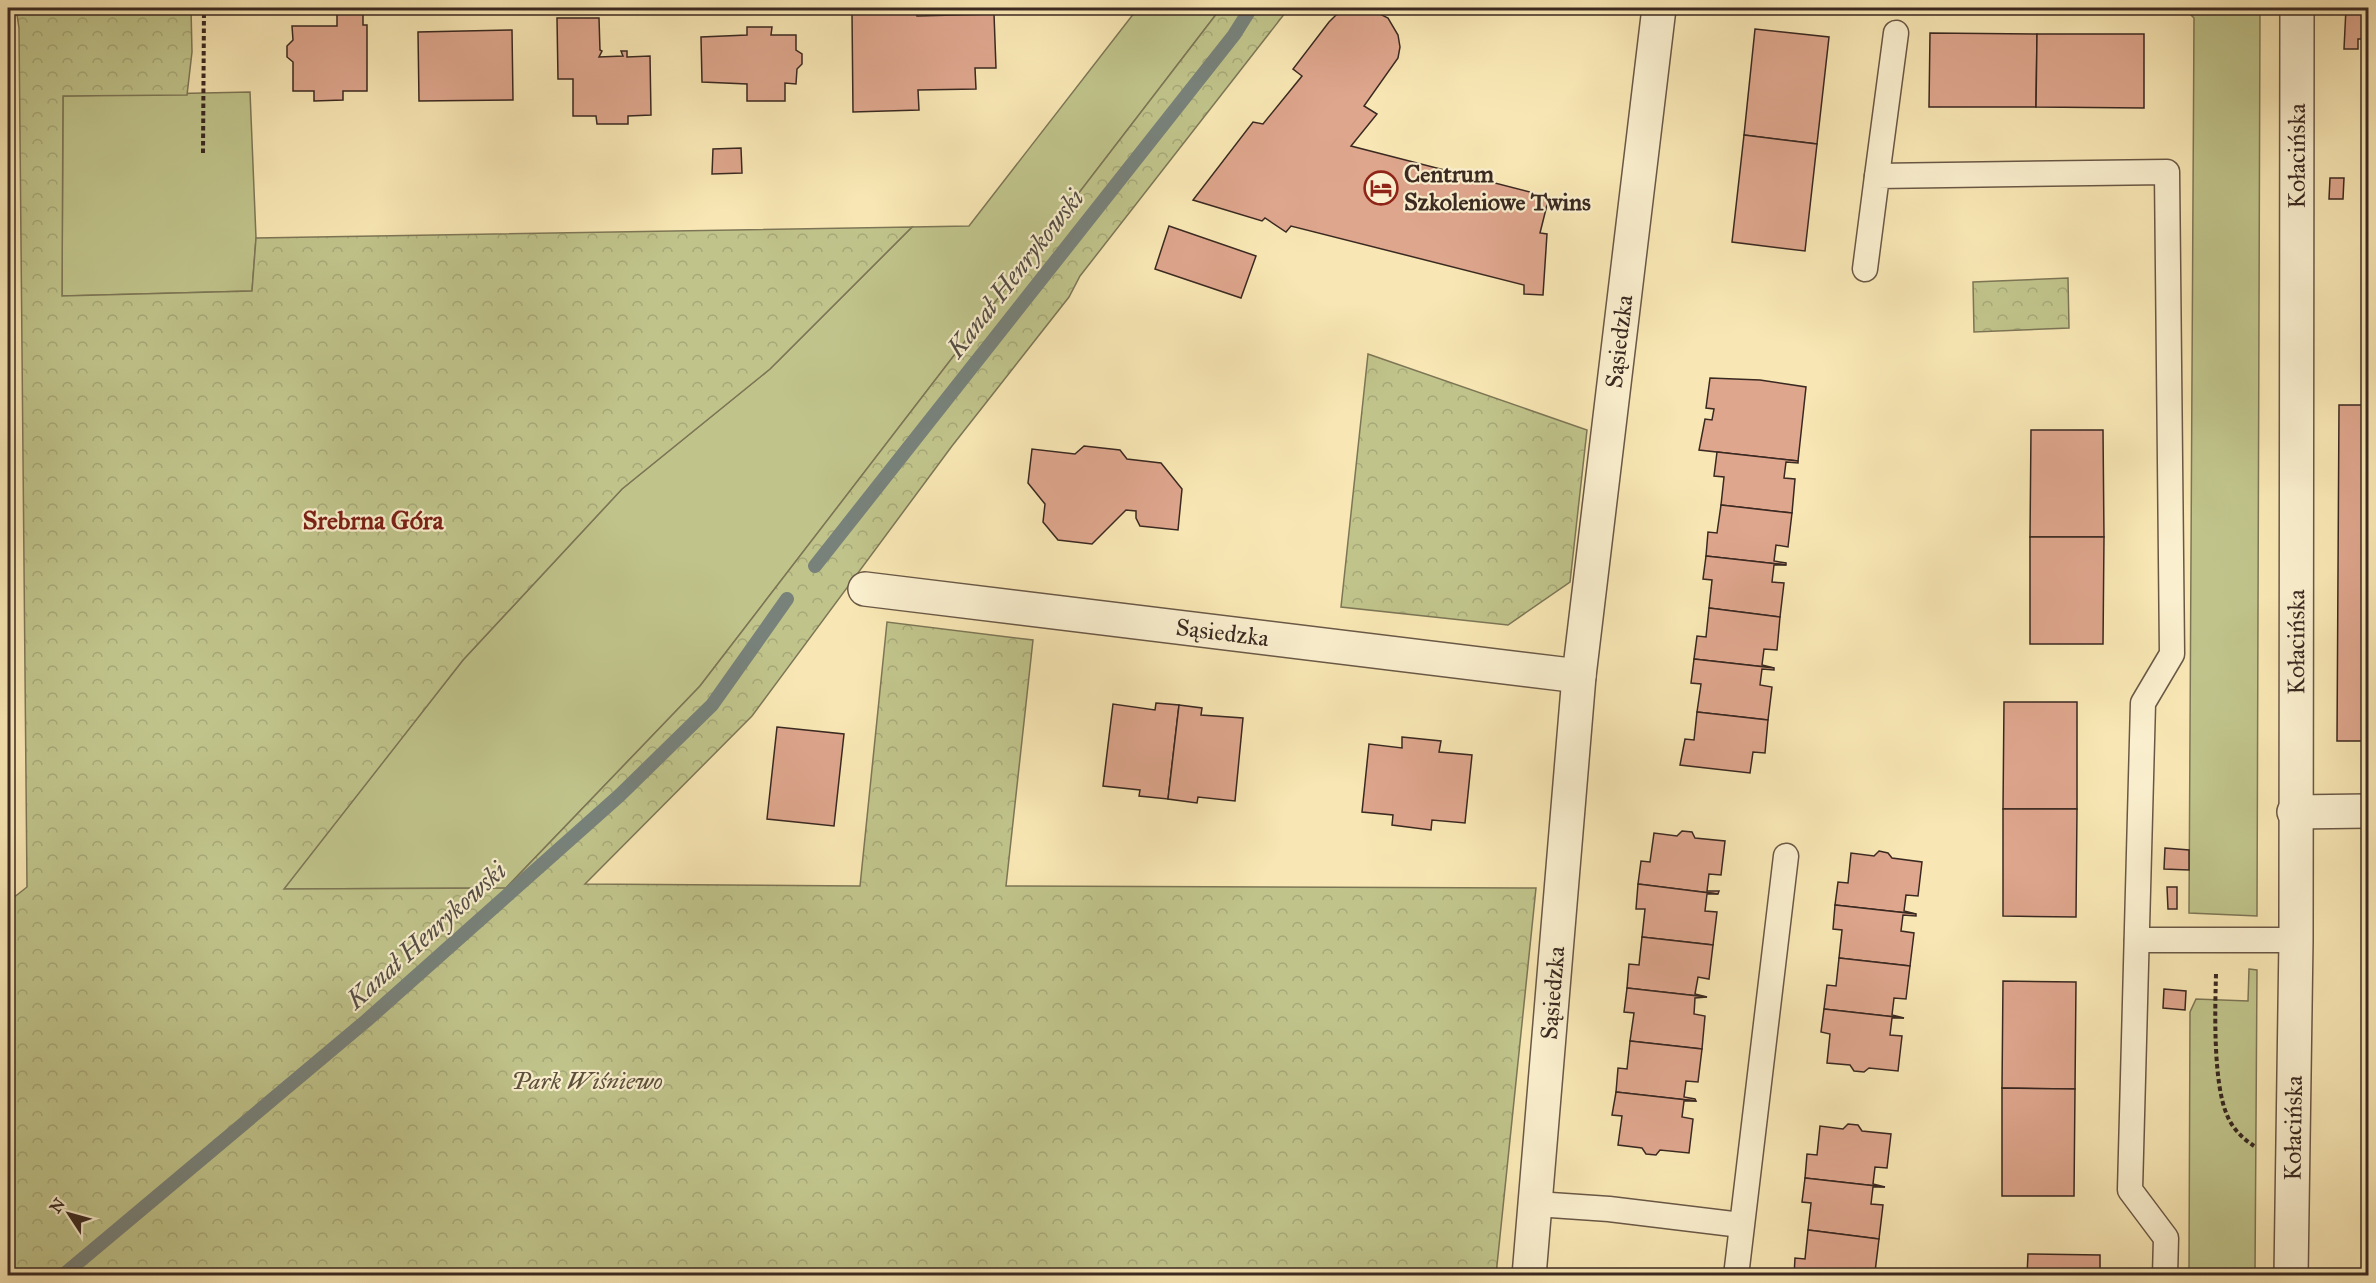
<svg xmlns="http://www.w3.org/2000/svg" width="2376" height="1283" viewBox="0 0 2376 1283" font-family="'IM FELL Great Primer',serif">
<defs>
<pattern id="forest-crowns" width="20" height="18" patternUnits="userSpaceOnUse" patternTransform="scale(1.5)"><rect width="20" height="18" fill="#c0c48b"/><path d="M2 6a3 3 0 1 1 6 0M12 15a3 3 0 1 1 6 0" fill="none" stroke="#a6a878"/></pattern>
</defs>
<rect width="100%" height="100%" fill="#f8e7b4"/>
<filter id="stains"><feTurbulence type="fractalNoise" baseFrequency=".00333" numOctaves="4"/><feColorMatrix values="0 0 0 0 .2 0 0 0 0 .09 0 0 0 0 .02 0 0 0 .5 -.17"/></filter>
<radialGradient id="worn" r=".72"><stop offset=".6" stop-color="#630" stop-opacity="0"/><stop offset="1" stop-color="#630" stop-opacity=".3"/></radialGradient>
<g fill="#c0c48b" stroke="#7d7656" stroke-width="1.5">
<polygon points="1138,8 1221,8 700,686 506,888 283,889 463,660 622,489 770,369 912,227 969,226"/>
<polygon points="2184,8 2260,8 2257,916 2189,913 2194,18"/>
<polygon points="250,92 256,238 252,291 62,296 63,96"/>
<polygon points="2249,969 2257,970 2255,1275 2189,1275 2190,1012 2196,999 2248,1001"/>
</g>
<g fill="url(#forest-crowns)" stroke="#7d7656" stroke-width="1.5">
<polygon points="16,8 191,8 192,52 187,95 63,96 62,296 252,291 256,238 912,227 770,369 622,489 463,660 284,889 506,888 700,686 1221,8 1289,8 1080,276 1069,297 952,446 752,716 585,884 860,886 887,622 1033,640 1006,886 1536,888 1496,1275 8,1275 8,902 27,887 19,28"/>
<polygon points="2068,278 2069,328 1974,332 1973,282"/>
<polygon points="1368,354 1587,430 1570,582 1508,625 1341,607"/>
</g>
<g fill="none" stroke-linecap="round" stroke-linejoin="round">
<g stroke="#78827b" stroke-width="14">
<polyline points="815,566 1234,35 1251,8"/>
<polyline points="62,1276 366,1021 620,795 712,705 787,599"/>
</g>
</g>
<g fill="#dea68d" stroke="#3a2921" stroke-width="1.5">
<polygon points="874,8 894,8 894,12 916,12 917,16 994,14 996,68 975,68 976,89 918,90 919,110 853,112 852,13 874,13"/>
<polygon points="1351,8 1370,9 1388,18 1398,35 1400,47 1398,58 1364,106 1377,114 1351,146 1549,197 1540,233 1547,234 1543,295 1524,294 1524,285 1291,226 1286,232 1265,218 1262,221 1193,200 1253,122 1263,124 1302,76 1293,69 1329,22 1336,15"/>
<polygon points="2346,8 2368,8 2368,39 2358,39 2358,49 2344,49"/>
<polygon points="337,10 363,10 363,25 367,25 367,91 343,91 343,100 314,101 314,91 293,91 293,62 287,57 287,46 293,40 292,26 337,26"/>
<polygon points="557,18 599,18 600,50 602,51 599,57 623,56 621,51 627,51 627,57 650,56 651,115 628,116 628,124 597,124 596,116 573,116 573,79 558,79"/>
<polygon points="747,27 772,27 771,35 796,35 796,50 802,54 802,64 797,69 796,84 785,83 785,101 747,101 747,84 702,82 701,37 747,35"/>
<polygon points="1755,29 1829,37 1817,144 1744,135"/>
<polygon points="512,30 513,100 419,101 418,32"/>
<polygon points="1930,33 2037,34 2036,107 1929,107"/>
<polygon points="2037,34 2144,34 2144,108 2036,107"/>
<polygon points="1744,135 1817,144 1805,251 1732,242"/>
<polygon points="741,148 742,173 712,174 713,149"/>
<polygon points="2330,178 2344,178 2343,199 2329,199"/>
<polygon points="1169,226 1256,256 1241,298 1155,269"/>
<polygon points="1710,378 1760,380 1806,387 1798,461 1699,450 1705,419 1712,420 1714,409 1706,408"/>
<polygon points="2339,405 2368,405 2368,741 2337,741"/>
<polygon points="2031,430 2103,430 2104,537 2030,537"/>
<polygon points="1084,446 1120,450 1127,459 1161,463 1182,489 1178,530 1140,526 1136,518 1136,511 1126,510 1092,544 1058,540 1043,522 1045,504 1028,483 1032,449 1075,454"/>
<polygon points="1717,452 1798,461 1798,463 1786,462 1784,478 1795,479 1792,513 1721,505 1724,477 1714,476"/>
<polygon points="1721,505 1792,513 1788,547 1776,545 1774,561 1786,563 1786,565 1706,556 1708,532 1717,533"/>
<polygon points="2030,537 2104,537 2103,644 2030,644"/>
<polygon points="1706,556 1786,565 1774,565 1772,582 1784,583 1780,617 1709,608 1712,580 1703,579"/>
<polygon points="1709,608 1780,617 1777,650 1764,649 1762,665 1774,668 1694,659 1697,636 1706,637"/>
<polygon points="1694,659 1774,668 1774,670 1762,669 1760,685 1772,687 1768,720 1697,712 1701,684 1691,683"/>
<polygon points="2004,702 2077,702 2077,809 2003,809"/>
<polygon points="1156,703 1179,705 1168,799 1139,796 1140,790 1103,786 1113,704 1155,710"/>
<polygon points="1179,705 1202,708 1201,715 1243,718 1235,801 1198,797 1197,803 1168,799"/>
<polygon points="1697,712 1768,720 1765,753 1753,752 1750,773 1680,765 1685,739 1694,740"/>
<polygon points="777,727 844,734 834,826 767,819"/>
<polygon points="1402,737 1441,741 1439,752 1472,755 1465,823 1432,820 1431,830 1392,825 1393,815 1362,812 1369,744 1402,748"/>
<polygon points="2003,809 2077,809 2076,917 2003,916"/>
<polygon points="1682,831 1692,832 1695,838 1725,841 1721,875 1709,874 1707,891 1719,891 1718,894 1638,884 1641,861 1650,862 1654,833 1677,836"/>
<polygon points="2165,848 2189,850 2189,870 2164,869"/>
<polygon points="1879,851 1888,853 1892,858 1922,862 1918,896 1906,895 1904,911 1916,914 1835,905 1838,882 1848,883 1851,853 1874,856"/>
<rect x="2364" y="883" width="4" height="62"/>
<polygon points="1638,884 1718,894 1707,894 1705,911 1717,912 1713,945 1642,937 1645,909 1636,909"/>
<polygon points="2167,887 2177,887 2177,909 2168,909"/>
<polygon points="1835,905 1916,914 1916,916 1903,915 1901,931 1914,933 1910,966 1839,958 1842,930 1833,929"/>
<polygon points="1642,937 1713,945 1709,979 1698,977 1695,994 1707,997 1627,988 1629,964 1639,965"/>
<polygon points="1839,958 1910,966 1906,999 1894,998 1892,1015 1904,1018 1824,1009 1827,985 1836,986"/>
<polygon points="2003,981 2076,982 2075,1089 2002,1088"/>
<polygon points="1627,988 1707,997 1695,998 1694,1014 1705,1016 1702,1049 1630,1041 1634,1013 1624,1012"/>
<polygon points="2164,989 2186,991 2185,1010 2163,1008"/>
<polygon points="1824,1009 1904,1018 1892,1018 1890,1035 1902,1036 1898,1071 1869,1068 1864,1072 1854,1071 1850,1065 1827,1063 1830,1034 1821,1032"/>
<polygon points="1630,1041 1702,1049 1698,1082 1686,1081 1684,1097 1695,1099 1696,1101 1616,1092 1618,1068 1627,1069"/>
<polygon points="2002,1088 2075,1089 2074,1196 2002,1196"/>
<polygon points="1616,1092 1696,1101 1684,1101 1682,1117 1693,1119 1689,1153 1660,1150 1656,1155 1646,1154 1642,1148 1618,1145 1622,1116 1612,1115"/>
<polygon points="1848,1124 1858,1125 1862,1131 1891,1134 1887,1168 1875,1167 1873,1184 1885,1187 1805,1178 1807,1154 1817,1155 1820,1126 1843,1129"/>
<polygon points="1805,1178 1885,1187 1873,1187 1871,1204 1883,1205 1879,1239 1808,1230 1811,1203 1802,1202"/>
<polygon points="1808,1230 1879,1239 1875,1272 1864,1271 1863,1276 1794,1276 1795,1258 1805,1259"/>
<polygon points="2028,1254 2100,1255 2100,1276 2027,1276"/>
</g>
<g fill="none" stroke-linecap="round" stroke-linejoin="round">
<defs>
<g id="lane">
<polyline points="1877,176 1896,33"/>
<polyline points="1865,269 1877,176 2167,172 2172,654 2143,703 2130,1190 2166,1238 2165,1276"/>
<polyline points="2137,940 2296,940"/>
<polyline points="1536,1204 1609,1209 1741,1225"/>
<polyline points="1736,1276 1786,856"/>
</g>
<g id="street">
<path id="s1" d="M865,589L1579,676"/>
<polyline points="2294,812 2368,811"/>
<path id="s2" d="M1529,1276L1579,676L1659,8"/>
<path id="s3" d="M2291,1276L2296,940L2297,8"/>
</g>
</defs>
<use href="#lane" stroke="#6a5846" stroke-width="27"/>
<use href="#street" stroke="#6a5846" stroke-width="36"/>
<g stroke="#3a2921" stroke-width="4" stroke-dasharray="4.5 3" stroke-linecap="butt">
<polyline points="203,153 204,8"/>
<path d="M2216,974C2215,1010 2213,1083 2227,1115C2232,1128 2242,1138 2254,1146"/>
</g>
<use href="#lane" stroke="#faefce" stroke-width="24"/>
<use href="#street" stroke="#faefce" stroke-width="33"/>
</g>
<defs>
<symbol id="hotel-ring" viewBox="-11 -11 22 22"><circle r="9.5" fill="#faefce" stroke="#8f2418" stroke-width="1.5"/><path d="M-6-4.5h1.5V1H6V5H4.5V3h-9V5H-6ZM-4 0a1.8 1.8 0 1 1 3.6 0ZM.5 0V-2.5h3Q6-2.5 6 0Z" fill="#8f2418"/></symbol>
</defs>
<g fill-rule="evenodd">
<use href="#hotel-ring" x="1362" y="169" width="38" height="38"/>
</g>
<g text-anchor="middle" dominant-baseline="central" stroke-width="4.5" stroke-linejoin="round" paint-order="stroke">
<g font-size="24" fill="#3a2921" stroke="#faefce">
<text stroke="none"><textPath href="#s3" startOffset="1120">Kołacińska</textPath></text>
<text stroke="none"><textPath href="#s2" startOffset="939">Sąsiedzka</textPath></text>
<text stroke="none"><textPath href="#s1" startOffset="360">Sąsiedzka</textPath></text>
<text stroke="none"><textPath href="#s3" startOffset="634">Kołacińska</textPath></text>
<text stroke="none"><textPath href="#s2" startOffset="284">Sąsiedzka</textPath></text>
<text stroke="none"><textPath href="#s3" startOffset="148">Kołacińska</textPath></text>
</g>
<g font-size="24" font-weight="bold" fill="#3a2921" stroke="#faefce" text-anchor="start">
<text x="1404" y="174">Centrum<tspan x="1404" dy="28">Szkoleniowe Twins</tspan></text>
</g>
<g font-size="24" font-style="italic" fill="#5c503c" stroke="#faefce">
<text x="587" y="1081">Park Wiśniewo</text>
</g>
<g font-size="26" font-style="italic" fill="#544e46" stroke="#faefce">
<text transform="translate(1015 273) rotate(-52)">Kanał Henrykowski</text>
<text transform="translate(426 935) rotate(-42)">Kanał Henrykowski</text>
</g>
<g font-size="26" font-weight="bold" fill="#7a1f14" stroke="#faefce">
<text x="373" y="520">Srebrna Góra</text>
</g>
</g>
<rect width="2376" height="1283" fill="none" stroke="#f8e7b4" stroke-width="30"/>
<rect x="9" y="9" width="2358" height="1265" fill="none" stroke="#3a2921" stroke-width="3"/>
<rect x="15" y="15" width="2346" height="1253" fill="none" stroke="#3a2921" stroke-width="1.5"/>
<g transform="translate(69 1214) rotate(306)" stroke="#faefce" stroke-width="4.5" paint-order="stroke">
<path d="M0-4.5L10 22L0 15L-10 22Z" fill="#3a2921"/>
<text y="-9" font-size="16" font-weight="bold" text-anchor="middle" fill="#3a2921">N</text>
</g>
<rect width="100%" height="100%" filter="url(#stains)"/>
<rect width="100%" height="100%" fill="url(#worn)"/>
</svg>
